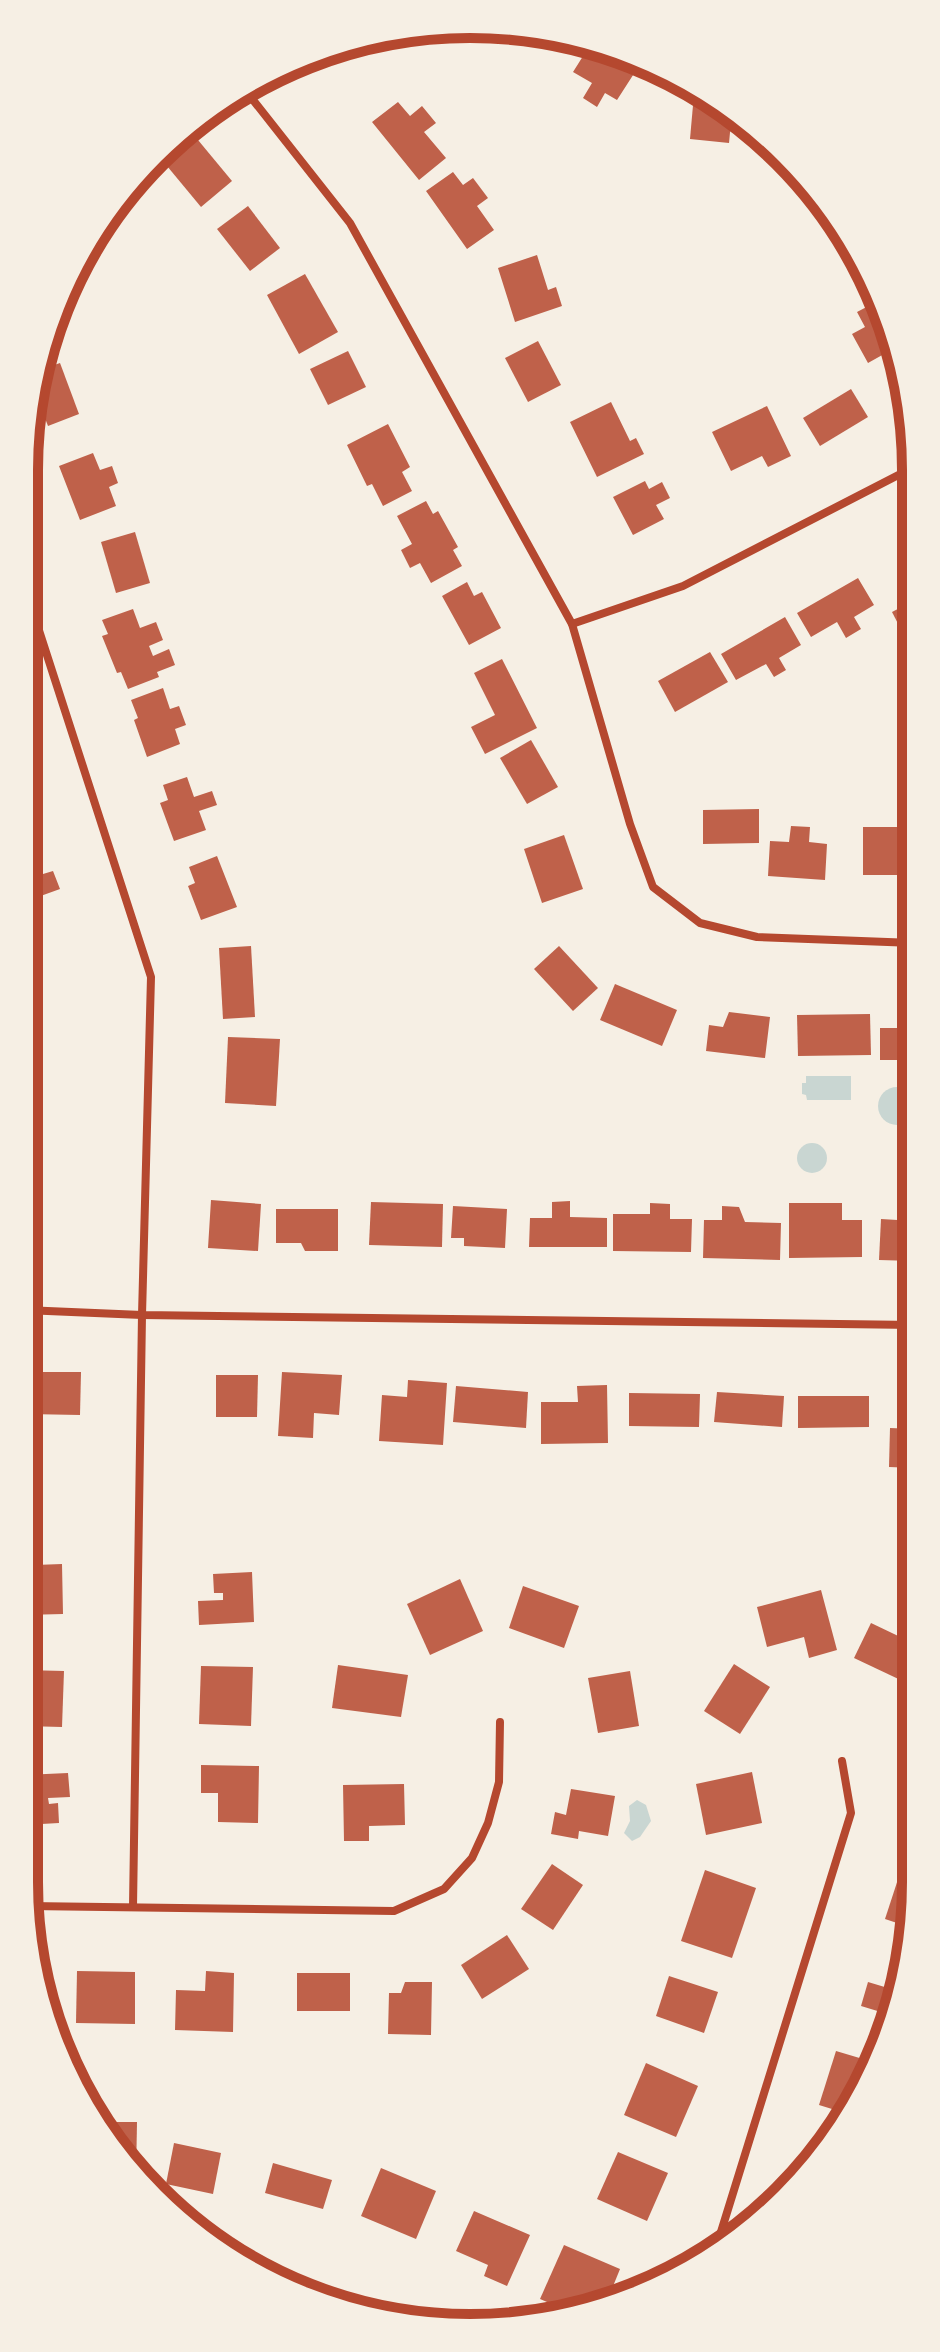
<svg xmlns="http://www.w3.org/2000/svg" width="940" height="2352" viewBox="0 0 940 2352" font-family="'Fira Sans Condensed',sans-serif">
<rect width="100%" height="100%" fill="#f6efe4"/>
<g fill="#c9d6d2">
<polygon points="806,1076 851,1076 851,1100 807,1100 806,1095 802,1094 802,1083 806,1083"/>
<circle cx="897" cy="1106" r="19"/>
<circle cx="812" cy="1158" r="15"/>
<polygon points="637,1800 646,1805 651,1821 640,1837 632,1841 624,1833 630,1821 629,1806"/>
</g>
<g fill="#bf614a">
<polygon points="590,45 635,72 617,100 605,93 597,107 583,98 592,83 573,72"/>
<polygon points="694,94 710,95 732,112 729,143 690,139"/>
<polygon points="398,102 410,116 422,106 436,123 424,132 446,158 419,180 372,122"/>
<polygon points="198,140 232,181 201,207 167,166"/>
<polygon points="453,172 463,185 473,178 488,198 477,206 494,230 467,249 426,191"/>
<polygon points="248,206 280,248 250,271 217,229"/>
<polygon points="537,255 548,290 556,287 562,306 515,322 498,268"/>
<polygon points="305,274 338,332 299,354 267,295"/>
<polygon points="876,302 893,349 868,363 852,334 865,327 857,312"/>
<polygon points="538,341 561,385 528,402 505,358"/>
<polygon points="348,351 366,387 328,405 310,369"/>
<polygon points="60,363 79,414 48,426 36,395 40,370"/>
<polygon points="851,389 868,417 820,446 803,418"/>
<polygon points="611,402 630,441 636,438 644,454 597,477 570,422"/>
<polygon points="767,406 791,456 768,467 762,456 731,471 712,432"/>
<polygon points="388,424 410,467 402,472 412,491 383,506 372,484 367,486 347,445"/>
<polygon points="93,453 100,470 112,466 118,483 109,487 116,506 80,520 59,466"/>
<polygon points="645,481 649,489 662,482 670,498 656,505 664,519 633,535 613,497"/>
<polygon points="426,501 433,514 438,511 458,547 453,550 462,566 431,583 420,563 410,568 401,550 412,544 397,516"/>
<polygon points="135,532 150,583 116,593 101,542"/>
<polygon points="858,578 874,605 854,617 861,629 846,638 837,622 811,637 797,613"/>
<polygon points="467,582 474,596 482,592 501,628 469,645 442,596"/>
<polygon points="913,601 913,640 908,643 892,612"/>
<polygon points="133,609 140,628 156,622 163,640 149,646 153,656 169,649 175,665 157,672 159,677 128,689 121,672 117,673 102,636 108,634 102,620"/>
<polygon points="785,617 801,645 779,658 786,670 774,677 766,664 736,680 721,654"/>
<polygon points="710,652 728,682 675,712 658,681"/>
<polygon points="502,659 537,728 485,754 471,727 495,715 474,673"/>
<polygon points="163,688 170,709 179,706 186,725 175,729 180,744 147,757 134,720 138,718 131,700"/>
<polygon points="531,740 558,787 527,804 500,758"/>
<polygon points="187,777 194,797 212,791 217,805 199,811 206,830 174,841 160,803 168,800 163,785"/>
<polygon points="759,809 759,843 703,844 703,810"/>
<polygon points="791,826 810,827 809,842 827,844 825,880 768,876 770,841 789,842"/>
<rect x="863" y="827" width="50" height="48"/>
<polygon points="27,832 43,874 53,871 60,889 24,902 24,833"/>
<polygon points="564,835 583,889 542,903 524,849"/>
<polygon points="217,856 237,907 201,920 188,886 195,883 189,867"/>
<polygon points="251,946 255,1017 223,1019 219,948"/>
<polygon points="559,946 598,988 573,1011 534,969"/>
<polygon points="615,984 677,1010 662,1046 600,1020"/>
<polygon points="729,1012 770,1017 765,1058 706,1051 709,1025 723,1027"/>
<polygon points="870,1014 871,1055 798,1056 797,1015"/>
<polygon points="880,1028 914,1028 914,1076 911,1076 907,1060 880,1060"/>
<polygon points="228,1037 280,1039 276,1106 225,1103"/>
<polygon points="211,1200 261,1204 258,1251 208,1248"/>
<polygon points="570,1201 570,1217 607,1218 607,1247 529,1247 530,1218 552,1218 552,1202"/>
<polygon points="371,1202 443,1204 442,1247 369,1245"/>
<polygon points="650,1203 670,1204 670,1219 692,1219 691,1252 613,1251 613,1214 650,1214"/>
<polygon points="789,1203 842,1203 842,1220 862,1220 862,1257 789,1258"/>
<polygon points="453,1206 507,1209 505,1248 464,1246 464,1238 451,1238"/>
<polygon points="722,1206 739,1207 745,1222 781,1223 780,1260 703,1258 704,1220 722,1220"/>
<polygon points="276,1209 338,1209 338,1251 305,1251 301,1243 276,1243"/>
<polygon points="881,1219 914,1221 914,1261 879,1260"/>
<polygon points="27,1372 81,1372 80,1415 27,1414"/>
<polygon points="282,1372 342,1375 339,1415 314,1413 313,1438 278,1436"/>
<polygon points="216,1375 258,1375 257,1417 216,1417"/>
<polygon points="408,1380 447,1383 443,1445 379,1441 382,1395 407,1397"/>
<polygon points="607,1385 608,1443 541,1444 541,1402 578,1402 577,1386"/>
<polygon points="456,1386 528,1392 526,1428 453,1422"/>
<polygon points="717,1392 784,1396 782,1427 714,1422"/>
<polygon points="629,1393 700,1394 699,1427 629,1426"/>
<polygon points="798,1396 869,1396 869,1427 798,1428"/>
<polygon points="890,1428 915,1429 915,1468 889,1467"/>
<polygon points="62,1564 63,1614 24,1615 24,1588 36,1588 35,1565"/>
<polygon points="252,1572 254,1622 199,1625 198,1601 223,1600 223,1593 214,1593 213,1574"/>
<polygon points="460,1579 483,1631 430,1655 407,1604"/>
<polygon points="523,1586 579,1606 564,1648 509,1628"/>
<polygon points="821,1590 837,1650 809,1658 804,1637 767,1647 757,1607"/>
<polygon points="871,1623 915,1644 915,1671 909,1684 854,1658"/>
<polygon points="734,1664 770,1687 740,1734 704,1711"/>
<polygon points="338,1665 408,1675 401,1717 332,1708"/>
<polygon points="201,1666 253,1667 251,1726 199,1724"/>
<polygon points="24,1670 64,1671 62,1727 24,1726"/>
<polygon points="630,1671 639,1726 598,1733 588,1678"/>
<polygon points="201,1765 259,1766 258,1823 218,1822 218,1793 201,1793"/>
<polygon points="752,1772 762,1823 706,1835 696,1784"/>
<polygon points="68,1773 70,1797 48,1798 49,1804 58,1803 59,1823 24,1825 24,1775"/>
<polygon points="404,1784 405,1825 369,1826 369,1841 344,1841 343,1785"/>
<polygon points="571,1789 615,1796 608,1836 579,1831 578,1839 551,1834 555,1812 566,1815"/>
<polygon points="552,1864 583,1885 553,1930 521,1909"/>
<polygon points="902,1867 916,1871 909,1927 885,1919"/>
<polygon points="705,1870 756,1888 732,1958 681,1941"/>
<polygon points="507,1935 529,1969 482,1999 461,1965"/>
<polygon points="77,1971 135,1972 135,2024 76,2023"/>
<polygon points="206,1971 234,1973 233,2032 175,2030 176,1990 205,1991"/>
<rect x="297" y="1973" width="53" height="38"/>
<polygon points="669,1976 718,1992 704,2033 656,2016"/>
<polygon points="405,1982 432,1982 431,2035 388,2034 389,1993 401,1993"/>
<polygon points="868,1982 898,1991 894,2016 861,2006"/>
<polygon points="836,2051 873,2062 845,2113 819,2105"/>
<polygon points="646,2063 698,2086 676,2137 624,2115"/>
<polygon points="103,2122 137,2122 136,2177 134,2176"/>
<polygon points="174,2143 221,2153 213,2194 166,2184"/>
<polygon points="618,2152 668,2173 647,2221 597,2199"/>
<polygon points="273,2163 332,2180 323,2209 265,2193"/>
<polygon points="381,2168 436,2191 416,2239 361,2216"/>
<polygon points="474,2211 530,2235 507,2286 484,2276 488,2265 456,2251"/>
<polygon points="564,2245 620,2269 607,2301 573,2313 540,2299"/>
</g>
<g fill="none" stroke-linecap="round" stroke-linejoin="round">
<g stroke="#b5482f" stroke-width="8">
<polyline points="246,91 350,223 572,624 630,824 653,887 700,923 757,937 914,943"/>
<polyline points="24,584 151,977 142,1315 133,1907"/>
<polyline points="572,624 683,586 912,468"/>
<polyline points="24,1310 142,1315 915,1325"/>
<polyline points="28,1906 394,1911 444,1889 472,1858 488,1823 499,1782 500,1722"/>
<polyline points="716,2248 851,1813 842,1761"/>
</g>
</g>
<path d="M0 0H940V2352H0ZM470 38H470A432 432 0 0 1 902 470V1882A432 432 0 0 1 470 2314H470A432 432 0 0 1 38 1882V470A432 432 0 0 1 470 38Z" fill="#f6efe4" fill-rule="evenodd"/>
<path fill="none" stroke="#b5482f" stroke-width="10" d="M470 38H470A432 432 0 0 1 902 470V1882A432 432 0 0 1 470 2314H470A432 432 0 0 1 38 1882V470A432 432 0 0 1 470 38Z"/>
</svg>
